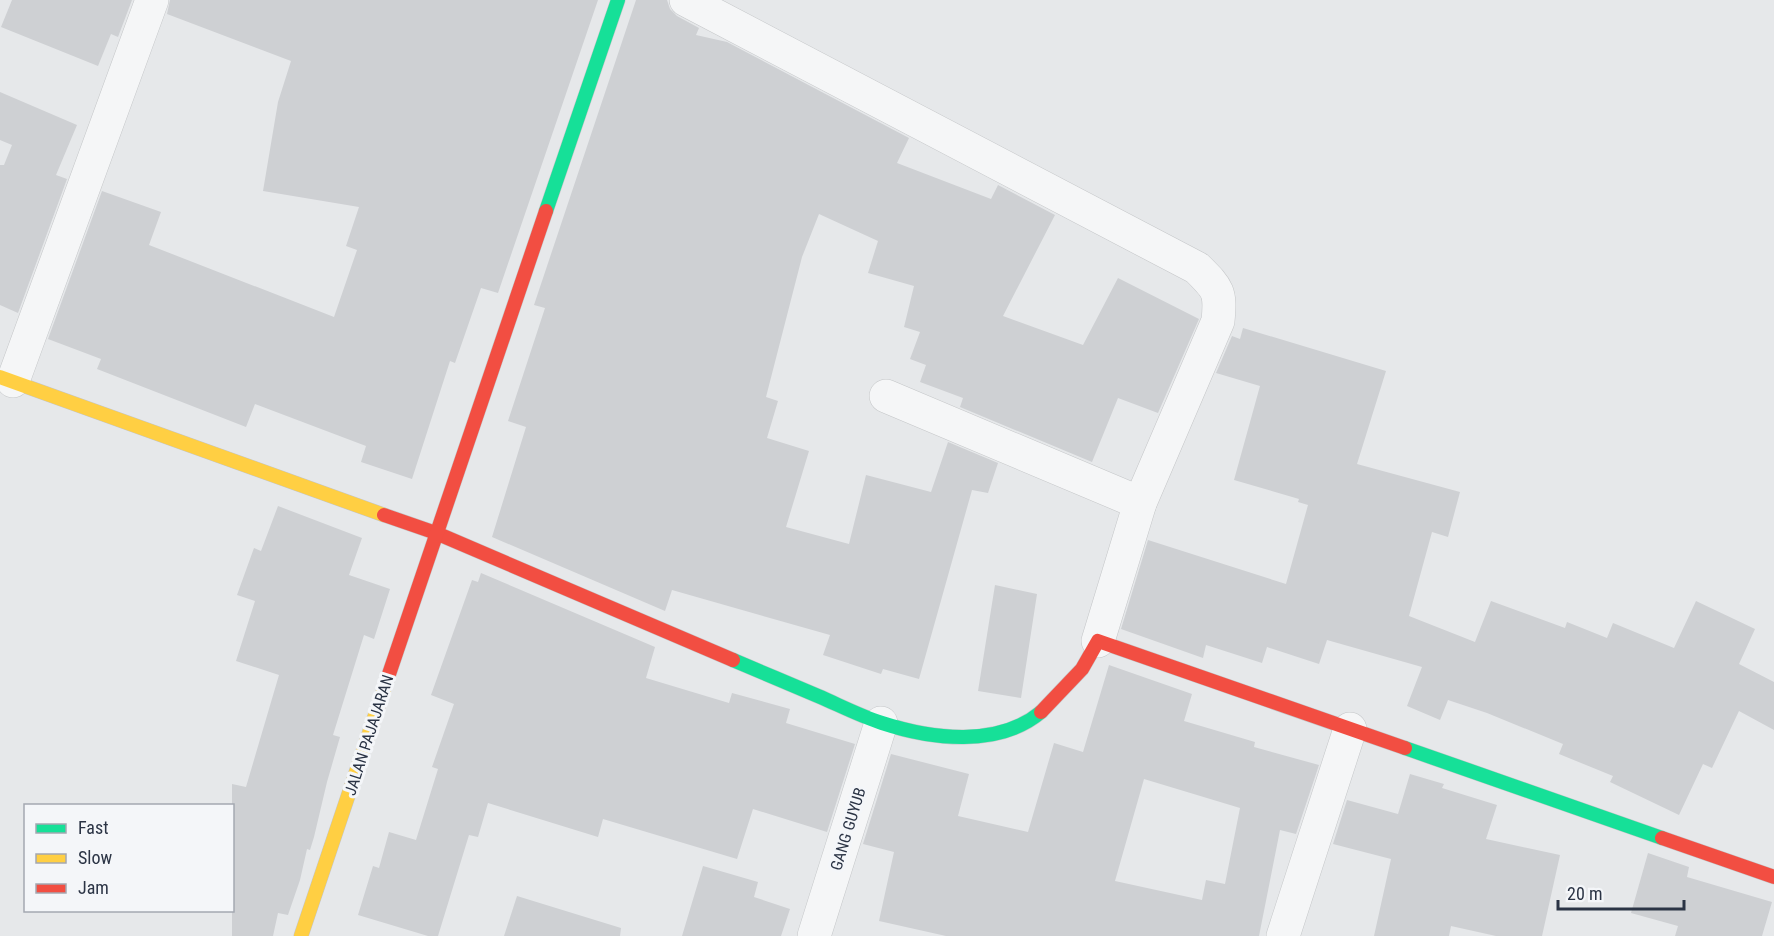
<svg xmlns="http://www.w3.org/2000/svg" width="1774" height="936" viewBox="0 0 1774 936" font-family="'Roboto Condensed',sans-serif">
<rect width="100%" height="100%" fill="#e6e8ea"/>
<g fill="#ced0d3" fill-rule="evenodd">
<polygon points="12,0 132,0 118,37 111,34 98,66 1,27"/>
<polygon points="170,0 598,0 498,293 481,288 455,363 450,361 412,479 361,462 366,446 255,404 246,427 97,369 101,359 48,339 102,191 161,212 149,245 334,317 357,250 346,246 359,207 263,191 278,102 291,61 167,14"/>
<polygon points="636,0 667,0 670,9 677,16 699,28 696,35 727,42 909,138 897,163 991,199 998,185 1055,215 1003,316 1083,345 1118,278 1199,319 1158,413 1118,398 1092,462 960,407 963,398 920,382 926,365 910,359 920,332 904,327 914,286 868,273 878,241 819,214 802,257 766,397 778,401 767,438 809,451 786,527 849,544 866,475 931,492 948,442 998,463 988,493 972,490 919,679 883,669 881,674 823,655 830,635 672,590 665,611 492,537 526,427 508,421 545,308 534,305"/>
<polygon points="0,92 77,125 56,175 67,179 18,313 0,305 0,165 4,165 12,145 0,140"/>
<polygon points="1243,328 1386,371 1357,464 1460,492 1448,537 1432,532 1409,616 1475,642 1491,601 1565,628 1567,622 1607,638 1613,623 1674,648 1696,601 1755,629 1739,664 1774,682 1774,730 1739,711 1712,768 1703,764 1679,815 1610,782 1613,776 1559,754 1563,744 1487,713 1448,700 1440,720 1407,706 1422,667 1327,640 1319,664 1267,647 1262,663 1206,645 1203,658 1121,629 1148,540 1286,584 1308,505 1298,502 1299,499 1234,480 1260,386 1216,373 1232,336 1240,339"/>
<polygon points="278,506 362,538 349,575 390,589 374,639 364,635 333,735 340,737 327,782 314,837 310,850 307,849 300,880 288,915 278,913 273,936 232,936 232,784 246,787 279,675 236,661 255,601 237,595 254,548 261,551"/>
<polygon points="481,573 655,647 646,678 729,703 732,693 790,709 786,723 855,744 827,832 753,809 737,859 603,819 598,837 488,803 478,837 469,835 438,936 428,936 358,915 373,866 379,868 389,832 416,840 438,769 432,767 454,704 431,695 472,580 478,582"/>
<polygon points="995,585 1037,594 1021,698 978,691"/>
<path d="M1109,665L1192,694L1184,721L1255,742L1254,747L1319,765L1296,834L1280,830L1259,936H946L879,921L894,852L863,844L891,754L969,774L958,816L1028,832L1054,743L1083,752ZM1144,779L1240,808L1225,884L1206,880L1202,900L1115,881Z"/>
<polygon points="1410,774 1444,784 1442,788 1497,805 1486,839 1560,855 1542,936 1496,936 1451,926 1449,936 1374,936 1391,859 1333,844 1347,800 1398,814"/>
<polygon points="1648,853 1689,867 1687,877 1772,902 1762,936 1675,936 1678,926 1631,913"/>
<polygon points="703,866 758,882 754,897 790,909 781,936 682,936"/>
<polygon points="517,896 621,928 620,936 504,936"/>
</g>
<g fill="none" stroke-linecap="round" stroke-linejoin="round">
<defs>
<g id="street">
<path d="M686,0L1197,268C1218,289 1221,291 1218,321L1140,503L1098,641"/>
<polyline points="13,381 152,0"/>
<polyline points="886,396 1140,503"/>
<polyline points="814,936 881,723"/>
<polyline points="1283,936 1350,729"/>
</g>
<g id="fast">
<polyline points="546,211 618,0"/>
<path d="M733,660C761,672 790,684 818,696C839,705 860,716 882,723C931,739 998,748 1041,712"/>
<polyline points="1405,748 1662,838"/>
</g>
<g id="slow">
<polyline points="0,377 384,515"/>
<polyline points="301,936 387,680"/>
</g>
<g id="jam">
<polyline points="384,515 436,533 733,660"/>
<polyline points="387,680 546,211"/>
<polyline points="1041,712 1082,669 1098,641 1405,748"/>
<polyline points="1662,838 1774,877"/>
</g>
</defs>
<use href="#street" stroke="#c4c6c8" stroke-width="34"/>
<use href="#fast" stroke="#c4c6c8" stroke-width="15"/>
<use href="#slow" stroke="#c4c6c8" stroke-width="15"/>
<use href="#jam" stroke="#c4c6c8" stroke-width="15"/>
<use href="#street" stroke="#f5f6f7" stroke-width="33"/>
<use href="#fast" stroke="#16e098" stroke-width="14"/>
<use href="#slow" stroke="#ffcf43" stroke-width="14"/>
<use href="#jam" stroke="#f24e42" stroke-width="14"/>
</g>
<g text-anchor="middle" dominant-baseline="central" stroke-width="6" stroke-linejoin="round" paint-order="stroke">
<g font-size="16" fill="#2b3445" stroke="#f4f6f9">
<text transform="translate(369 735) rotate(-72)">JALAN PAJAJARAN</text>
<text transform="translate(848 829) rotate(-73)">GANG GUYUB</text>
</g>
</g>
<rect x="24" y="804" width="210" height="108" fill="#f4f6f9" stroke="#a4a8b1" stroke-width="1.5"/>
<rect x="36" y="824" width="30" height="9" fill="#16e098" stroke="#a4a8b1" stroke-width="1.5"/>
<text x="78" y="834" font-size="18" fill="#2b3445">Fast</text>
<rect x="36" y="854" width="30" height="9" fill="#ffcf43" stroke="#a4a8b1" stroke-width="1.5"/>
<text x="78" y="864" font-size="18" fill="#2b3445">Slow</text>
<rect x="36" y="884" width="30" height="9" fill="#f24e42" stroke="#a4a8b1" stroke-width="1.5"/>
<text x="78" y="894" font-size="18" fill="#2b3445">Jam</text>
<path d="M1558 900v9h126v-9" fill="none" stroke="#2b3445" stroke-width="3"/>
<text x="1567" y="900" font-size="18" fill="#2b3445" stroke="#f4f6f9" stroke-width="4.5" paint-order="stroke">20 m</text>
</svg>
